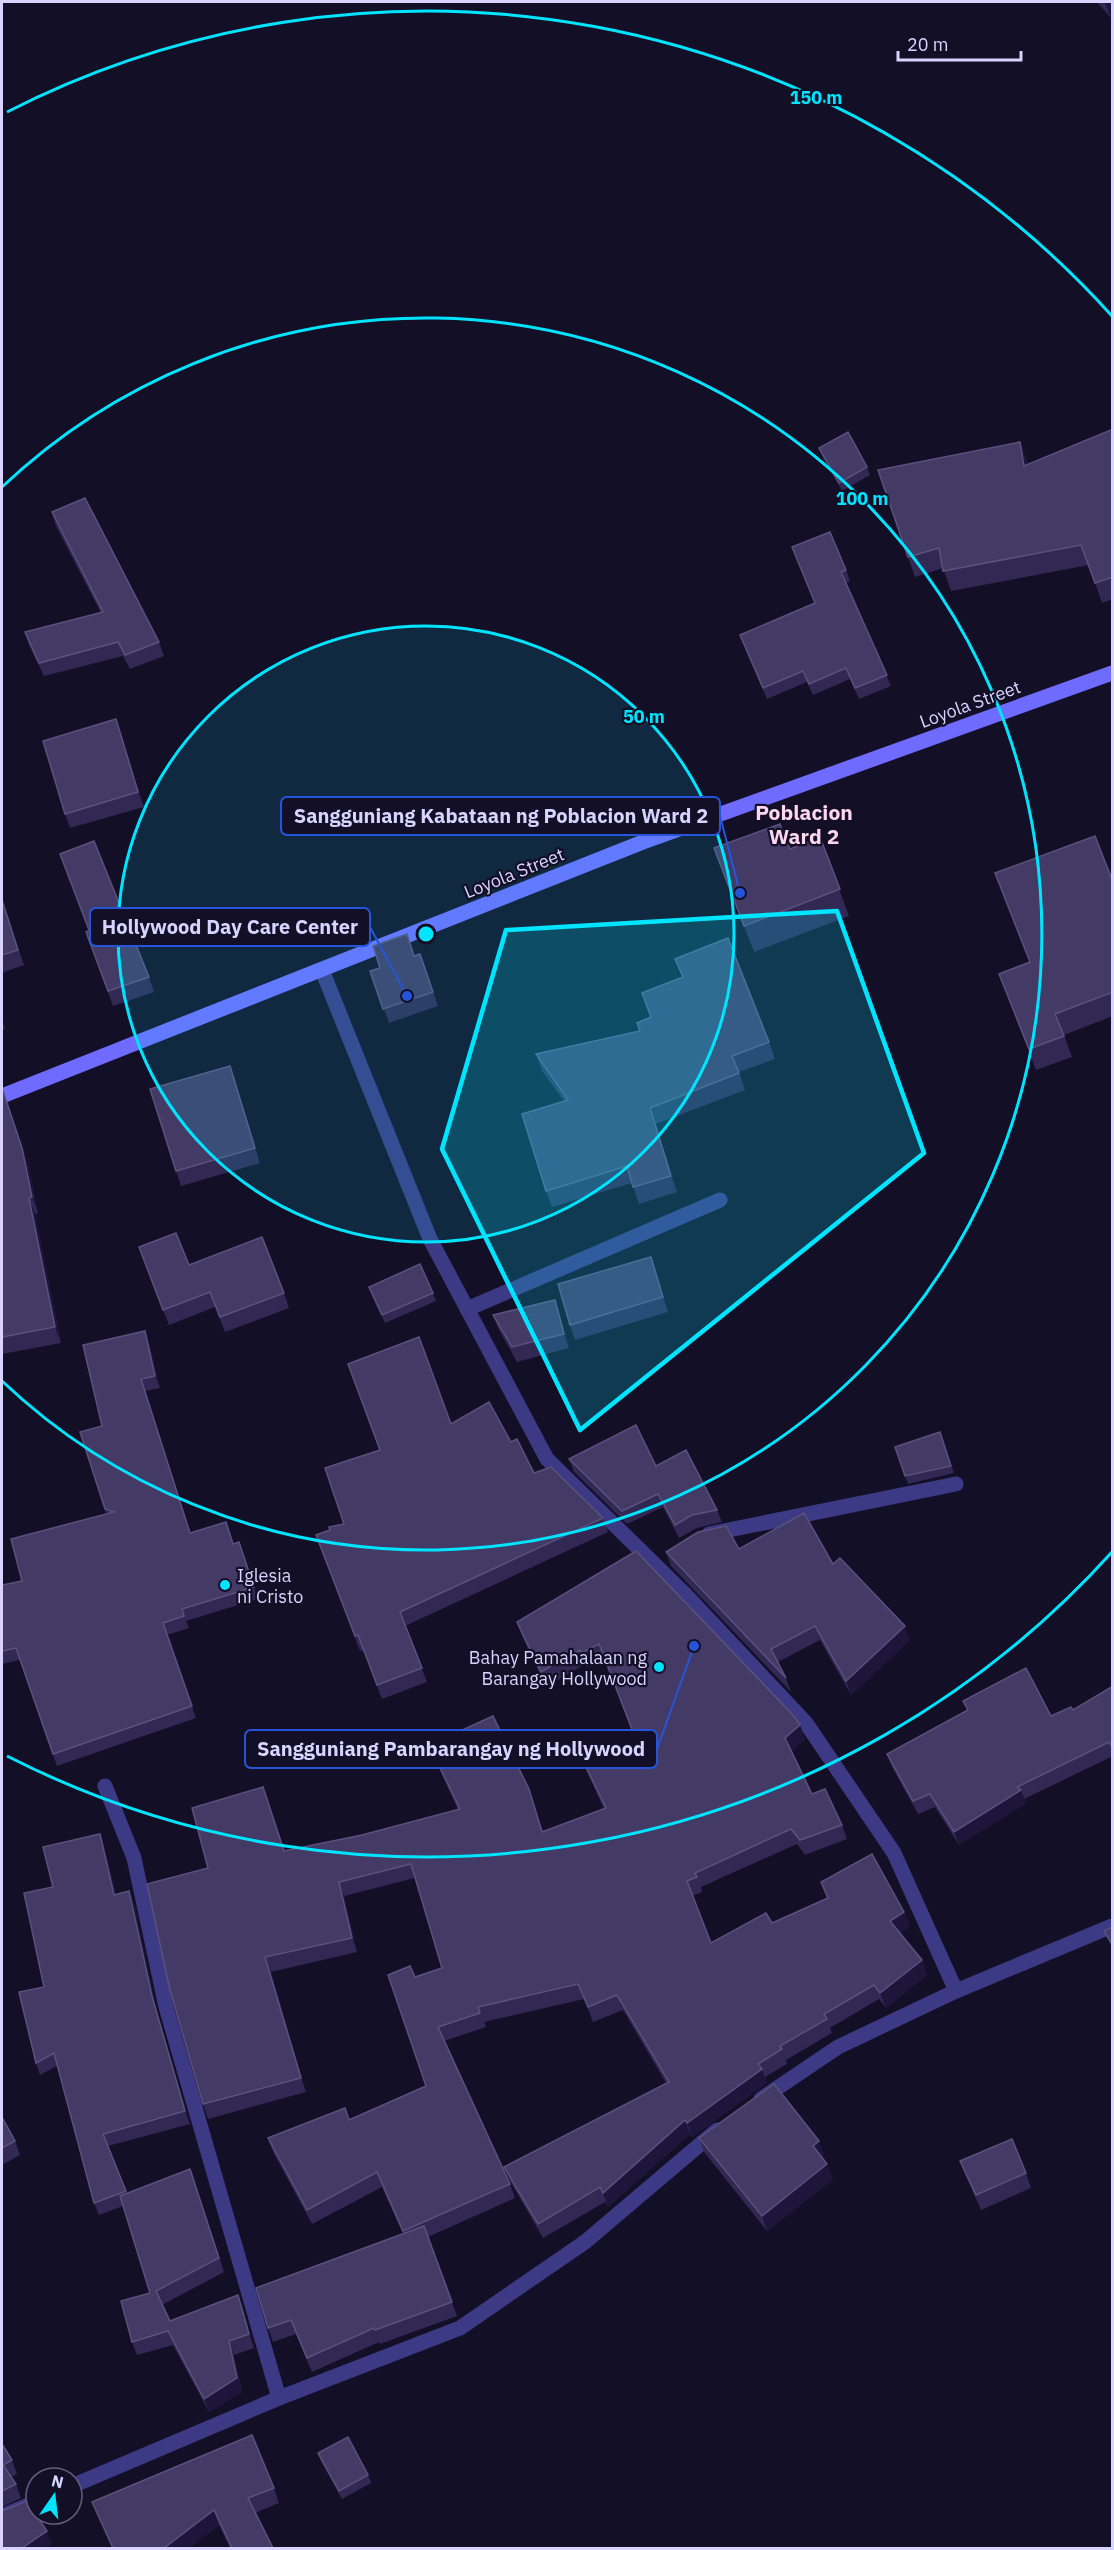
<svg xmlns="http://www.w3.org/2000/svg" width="1114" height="2550" viewBox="0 0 1114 2550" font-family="'IBM Plex Sans',sans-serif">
<rect width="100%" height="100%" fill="#130f26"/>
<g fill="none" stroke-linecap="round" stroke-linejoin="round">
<g stroke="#3d3a85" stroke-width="15">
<polyline points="467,1309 720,1200"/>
<polyline points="709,1534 956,1484"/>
</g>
<g stroke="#3d3a85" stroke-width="15">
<polyline points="322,970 430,1239 547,1459 683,1592 806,1723 894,1853 956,1991"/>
<polyline points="105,1786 134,1858 166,2007 279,2398"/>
<polyline points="761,2099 838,2047 956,1991 1112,1926"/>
<polyline points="72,2486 279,2398 460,2328 585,2242 717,2130"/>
<polyline points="2,2516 36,2502"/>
</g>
<polyline stroke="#6f6bff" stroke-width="15" points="2,1096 643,842 1112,673"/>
</g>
<g fill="#312854">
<polygon points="1097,2 1113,2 1113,17 1111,18"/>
<polygon points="1113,429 1113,599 1102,603 1089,565 951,591 943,568 915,577 908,557 1020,442 1028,464"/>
<polygon points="819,448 867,467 870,475 842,491 822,456"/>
<polygon points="52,512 159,642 164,656 130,669 123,656 44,676 29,645 25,632 101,613 56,526"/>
<polygon points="792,547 846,570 850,581 846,583 891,686 859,699 850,679 813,695 807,682 767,699 740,635 815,603"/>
<polygon points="121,734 144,807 70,828 65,814"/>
<polygon points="820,837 849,916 754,952 714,848 790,849"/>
<polygon points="1113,882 1113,1016 1064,1035 1072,1057 1036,1070 999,974 1029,962"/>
<polygon points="2,899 24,965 2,973"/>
<polygon points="86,932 149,977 154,992 113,1006"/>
<polygon points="420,954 438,1006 389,1023 370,971"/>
<polygon points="2,1020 5,1029 2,1030"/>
<polygon points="769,1042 775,1059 739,1072 745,1090 656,1124 677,1192 639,1204 632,1183 552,1207 546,1191 564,1101 542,1071 536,1054"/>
<polygon points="230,1066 260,1163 181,1186 176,1171"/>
<polygon points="2,1091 9,1107 28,1165 38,1213 35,1214 61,1343 2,1354"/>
<polygon points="139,1247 189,1265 284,1293 289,1308 225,1332 215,1307 169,1325"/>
<polygon points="656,1272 668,1312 575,1340 570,1325"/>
<polygon points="369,1287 433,1293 436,1301 385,1323"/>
<polygon points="493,1315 560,1315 569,1348 517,1362 499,1330"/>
<polygon points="149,1343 160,1388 145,1391 190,1533 233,1543 243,1554 258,1599 186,1621 189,1628 167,1635 196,1718 57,1766 20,1660 2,1664 2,1585 22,1581 106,1514 80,1432 102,1426"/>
<polygon points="451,1424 511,1442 534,1473 603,1518 608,1532 405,1626 427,1682 382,1699 363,1650 360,1651 316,1535 330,1530 344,1524 380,1450"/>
<polygon points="940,1432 954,1473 908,1484 895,1447"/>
<polygon points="569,1459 656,1466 717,1510 722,1522 697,1528 679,1538 663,1507 627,1524 574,1472"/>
<polygon points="739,1549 833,1564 910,1640 851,1695 820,1640 778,1662 786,1678 791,1692 671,1566 666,1552"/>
<polygon points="636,1551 800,1725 805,1739 792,1751 812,1794 842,1825 847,1839 805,1855 797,1844 701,1887 702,1892 692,1896 711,1943 772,1923 827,1898 821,1882 904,1912 910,1926 900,1933 922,1960 927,1975 886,2008 879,1999 830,2028 832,2033 786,2060 787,2064 765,2077 767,2083 692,2137 690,2134 608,2207 605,2202 543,2238 510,2181 504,2167 666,2083 623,2010 593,2022 584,1999 484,2022 486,2027 444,2041 510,2184 515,2198 428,2237 457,2316 380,2344 379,2342 312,2372 296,2334 273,2342 268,2328 403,2234 382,2187 312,2224 273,2152 268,2138 349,2120 426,2086 415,1977 442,1968 415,1878 344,1896 357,1952 271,1972 306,2092 208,2119 203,2104 208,1868 268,1801 285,1851 362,1835 458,1810 435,1759 429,1745 534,1804 543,1832 604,1809 589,1776 583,1761 634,1737 604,1658 587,1667 585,1664 546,1687 522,1636 517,1622"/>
<polygon points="1113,1686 1113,1756 1024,1799 1026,1803 959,1845 935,1807 918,1814 892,1767 887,1754 967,1710 963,1701 1051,1716 1073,1710"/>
<polygon points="100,1834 104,1847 116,1894 134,1903 156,2009 190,2124 108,2146 127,2193 190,2169 224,2272 162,2305 170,2321 243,2309 254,2348 234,2355 242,2392 209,2412 173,2345 137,2355 132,2342 150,2293 123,2206 99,2215 94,2203 57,2066 40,2075 36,2063 44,1987 53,1887"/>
<polygon points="2,2117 15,2141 20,2155 2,2165"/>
<polygon points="699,2138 824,2156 822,2158 833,2179 767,2231 704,2152"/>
<polygon points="960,2161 1026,2173 1031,2188 981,2210 966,2176"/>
<polygon points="2,2444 12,2460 17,2474 11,2477 16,2484 21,2498 2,2507"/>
<polygon points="318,2453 368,2475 371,2483 342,2499 321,2461"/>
<polygon points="274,2488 279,2503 255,2513 273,2548 230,2548 219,2525 189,2548 112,2548 92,2502"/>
</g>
<g fill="#1d163a">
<polygon points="1108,2 1113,2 1113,17 1111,18 1105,3"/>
<polygon points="1020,442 1027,462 1032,485 1024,466"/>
<polygon points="116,719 121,734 144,807 138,792"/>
<polygon points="230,1066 235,1081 260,1163 255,1148"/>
<polygon points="3,1091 28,1165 38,1213 32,1197"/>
<polygon points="650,1108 656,1124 677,1192 671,1176"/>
<polygon points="29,1198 35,1214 61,1343 55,1327"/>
<polygon points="651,1257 656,1272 668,1312 663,1297"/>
<polygon points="555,1300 560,1315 569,1348 564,1334"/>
<polygon points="145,1331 149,1343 160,1388 155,1376"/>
<polygon points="141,1379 145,1391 194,1545 190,1533"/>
<polygon points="905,1626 910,1640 851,1695 846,1681"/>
<polygon points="800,1725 805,1739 791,1753 785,1738"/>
<polygon points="1021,1790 1026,1803 959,1845 954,1832"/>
<polygon points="100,1834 104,1847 119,1907 114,1895"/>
<polygon points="339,1882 344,1896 357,1952 352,1938"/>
<polygon points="129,1891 134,1903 156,2009 190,2124 185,2111 152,1996"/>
<polygon points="904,1912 910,1926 896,1936 890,1921"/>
<polygon points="265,1957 271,1972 306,2092 301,2078"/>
<polygon points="922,1960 927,1975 886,2008 880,1993"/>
<polygon points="762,2069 767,2083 692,2137 687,2123"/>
<polygon points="685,2120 690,2134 608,2207 603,2193"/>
<polygon points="819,2141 824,2156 818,2161 813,2146"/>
<polygon points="827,2164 833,2179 767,2231 762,2216"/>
<polygon points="238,2295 243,2309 254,2348 249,2334"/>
<polygon points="229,2341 234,2355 242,2392 209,2412 204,2399"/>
<polygon points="214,2510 219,2525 189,2548 164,2548"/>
<polygon points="47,2531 52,2545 47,2548 22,2548"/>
</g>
<g fill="#433a66" stroke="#5a527e" stroke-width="1.5">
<polygon points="1113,429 1113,577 1095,583 1081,545 943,571 939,548 908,557 878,470 1020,442 1024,466"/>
<polygon points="848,432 867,467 839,483 819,448"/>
<polygon points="85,498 159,642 125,655 118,642 39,663 25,632 103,612 52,512"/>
<polygon points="830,532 846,570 841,572 887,675 855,688 846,668 809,684 803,671 763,688 740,635 815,603 792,547"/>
<polygon points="116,719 138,792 65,814 43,741"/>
<polygon points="780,824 790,849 820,837 840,889 744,926 714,848"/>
<polygon points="1095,836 1113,882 1113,992 1055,1014 1064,1036 1029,1049 999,974 1030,962 995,873"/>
<polygon points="94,841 149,977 108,991 86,932 89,930 60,854"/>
<polygon points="2,900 18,950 2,955"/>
<polygon points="407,934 414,956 420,954 433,992 383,1009 370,971 380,968 373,946"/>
<polygon points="728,938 769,1042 732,1056 739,1073 650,1108 671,1176 633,1187 627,1166 546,1191 522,1114 568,1100 536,1054 640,1031 637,1023 651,1017 642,993 683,977 675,959"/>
<polygon points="230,1066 255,1148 176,1171 150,1089"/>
<polygon points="2,1091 3,1091 22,1148 32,1197 29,1198 55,1327 2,1337"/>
<polygon points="176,1233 189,1265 262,1237 284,1293 220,1317 210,1292 163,1310 139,1247"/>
<polygon points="651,1257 663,1297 570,1325 558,1284"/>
<polygon points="420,1264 433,1293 382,1315 369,1287"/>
<polygon points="555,1300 564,1334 512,1347 493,1315"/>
<polygon points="145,1331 155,1376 141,1379 190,1533 226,1522 233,1544 239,1542 254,1587 182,1609 184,1616 163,1623 192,1706 53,1754 16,1648 2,1651 2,1585 22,1581 11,1539 114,1512 105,1509 80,1432 102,1426 83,1345"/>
<polygon points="419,1337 451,1424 489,1402 511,1442 517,1439 534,1473 551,1467 603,1518 400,1612 422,1668 377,1685 358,1635 355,1636 316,1535 330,1530 329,1527 344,1524 325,1468 380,1450 348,1364"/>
<polygon points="636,1425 656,1466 686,1450 717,1510 692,1515 675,1525 658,1494 622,1511 569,1459"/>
<polygon points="940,1432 951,1466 905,1476 895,1447"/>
<polygon points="804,1513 833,1564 840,1558 905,1626 846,1681 815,1626 771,1649 786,1678 666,1552 698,1532 726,1526 739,1549"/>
<polygon points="636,1551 793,1715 800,1725 785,1738 812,1794 825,1789 842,1825 800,1840 791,1829 695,1873 697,1877 687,1881 711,1943 766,1913 772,1923 828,1898 821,1882 872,1854 904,1912 890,1921 922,1960 880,1993 874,1985 824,2014 827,2019 780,2046 782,2049 758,2064 762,2069 687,2123 685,2120 603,2193 600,2187 538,2224 504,2167 669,2082 617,1995 588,2007 578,1984 478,2007 480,2013 438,2027 510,2184 403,2231 377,2172 307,2210 268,2138 345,2108 349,2120 426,2086 388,1975 410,1966 415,1977 442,1968 411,1864 339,1882 352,1938 265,1957 301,2078 203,2104 170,1990 147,1884 208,1868 192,1808 263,1787 284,1851 362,1835 460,1809 429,1745 493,1716 529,1789 542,1832 606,1808 583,1761 635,1737 599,1644 581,1653 580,1650 541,1672 517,1622"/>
<polygon points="1026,1668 1051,1716 1071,1707 1073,1710 1113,1686 1113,1749 1109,1742 1017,1787 1021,1790 954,1832 930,1794 913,1801 887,1754 968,1710 963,1701"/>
<polygon points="100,1834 114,1895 129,1891 152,1996 185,2111 103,2134 126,2191 94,2203 54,2053 36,2063 19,1992 44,1987 24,1893 53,1887 43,1847"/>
<polygon points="1113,1927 1113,1946 1104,1931"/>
<polygon points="774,2084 819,2141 813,2146 827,2164 762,2216 699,2138"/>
<polygon points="2,2117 15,2141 2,2148"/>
<polygon points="1012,2139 1026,2173 976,2195 960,2161"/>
<polygon points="190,2169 219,2258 156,2291 170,2321 238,2295 249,2334 229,2341 237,2378 204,2399 168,2331 132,2342 121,2301 150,2293 120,2196"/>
<polygon points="424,2226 452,2302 375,2330 374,2328 307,2358 291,2320 268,2328 256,2288"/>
<polygon points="252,2435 274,2488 248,2498 273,2548 232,2548 214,2510 164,2548 113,2548 92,2502"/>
<polygon points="348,2437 368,2475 339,2491 318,2453"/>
<polygon points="2,2444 12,2460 3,2465 16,2484 2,2491"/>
<polygon points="27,2501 47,2531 22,2548 2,2548 2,2511"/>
</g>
<path fill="#00e5ff" fill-opacity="0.2" stroke="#00e5ff" stroke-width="4.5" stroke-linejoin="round" d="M837,911L924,1153L580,1430L442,1149L506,930Z"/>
<circle cx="426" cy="934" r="308" fill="#00e5ff" fill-opacity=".12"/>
<g fill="none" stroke="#00e5ff" stroke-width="3">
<circle cx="426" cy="934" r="308"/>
<path d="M2 487A616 616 0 1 1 2 1381"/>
<path d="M1112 1552A923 923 0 0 1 7 1756M7 112A923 923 0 0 1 1112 316"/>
</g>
<g fill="#00e5ff" stroke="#130f26" stroke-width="2">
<circle cx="225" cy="1585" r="6"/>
<circle cx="659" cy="1667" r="6"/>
</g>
<g text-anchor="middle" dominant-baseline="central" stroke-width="4.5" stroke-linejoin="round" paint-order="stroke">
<g font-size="18" fill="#d9d4ff" stroke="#130f26">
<text transform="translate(970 704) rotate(-20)">Loyola Street</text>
<text transform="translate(514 873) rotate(-22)">Loyola Street</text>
</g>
<g font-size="18" fill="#d9d4ff" stroke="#130f26" text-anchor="start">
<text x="237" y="1575">Iglesia<tspan x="237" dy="21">ni Cristo</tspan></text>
<text x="647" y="1657" text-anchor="end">Bahay Pamahalaan ng<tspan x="647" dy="21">Barangay Hollywood</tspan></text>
</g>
<g font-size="21" font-weight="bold" fill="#ffd6f0" stroke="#130f26">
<text x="804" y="812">Poblacion<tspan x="804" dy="24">Ward 2</tspan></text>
</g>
</g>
<circle cx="426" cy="934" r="9" fill="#00e5ff" stroke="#130f26" stroke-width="3"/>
<g font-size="18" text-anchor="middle" font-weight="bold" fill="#00e5ff" stroke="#130f26" stroke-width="4.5" stroke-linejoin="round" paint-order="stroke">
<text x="816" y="104">150 m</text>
<text x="862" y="505">100 m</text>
<text x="644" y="723">50 m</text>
</g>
<path fill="none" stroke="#2655da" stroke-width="2" d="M740 893L720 816M407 996L370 927M694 1646L657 1749"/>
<g fill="#2655da" stroke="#130f26" stroke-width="2">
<circle cx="740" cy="893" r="6"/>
<circle cx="407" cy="996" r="6"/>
<circle cx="694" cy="1646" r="6"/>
</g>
<g fill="#130f26" stroke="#2655da" stroke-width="2">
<rect x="281" y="797" width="439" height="38" rx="6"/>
<rect x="90" y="908" width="280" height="38" rx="6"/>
<rect x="245" y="1730" width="412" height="38" rx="6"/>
</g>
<g font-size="20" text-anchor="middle" font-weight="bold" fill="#d9d4ff">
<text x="501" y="823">Sangguniang Kabataan ng Poblacion Ward 2</text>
<text x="230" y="934">Hollywood Day Care Center</text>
<text x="451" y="1756">Sangguniang Pambarangay ng Hollywood</text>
</g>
<rect width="1114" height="2550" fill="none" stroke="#d9d4ff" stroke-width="6"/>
<g transform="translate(54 2496) rotate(14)"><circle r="28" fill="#130f26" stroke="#625e7d" stroke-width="1.5"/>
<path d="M0-4.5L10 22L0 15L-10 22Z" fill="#00e5ff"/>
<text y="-9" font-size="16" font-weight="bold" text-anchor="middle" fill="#d9d4ff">N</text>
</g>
<path d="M898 51v9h123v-9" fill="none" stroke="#d9d4ff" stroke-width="3"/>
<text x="907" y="51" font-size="18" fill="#d9d4ff" stroke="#130f26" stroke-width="4.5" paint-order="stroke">20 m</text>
</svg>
